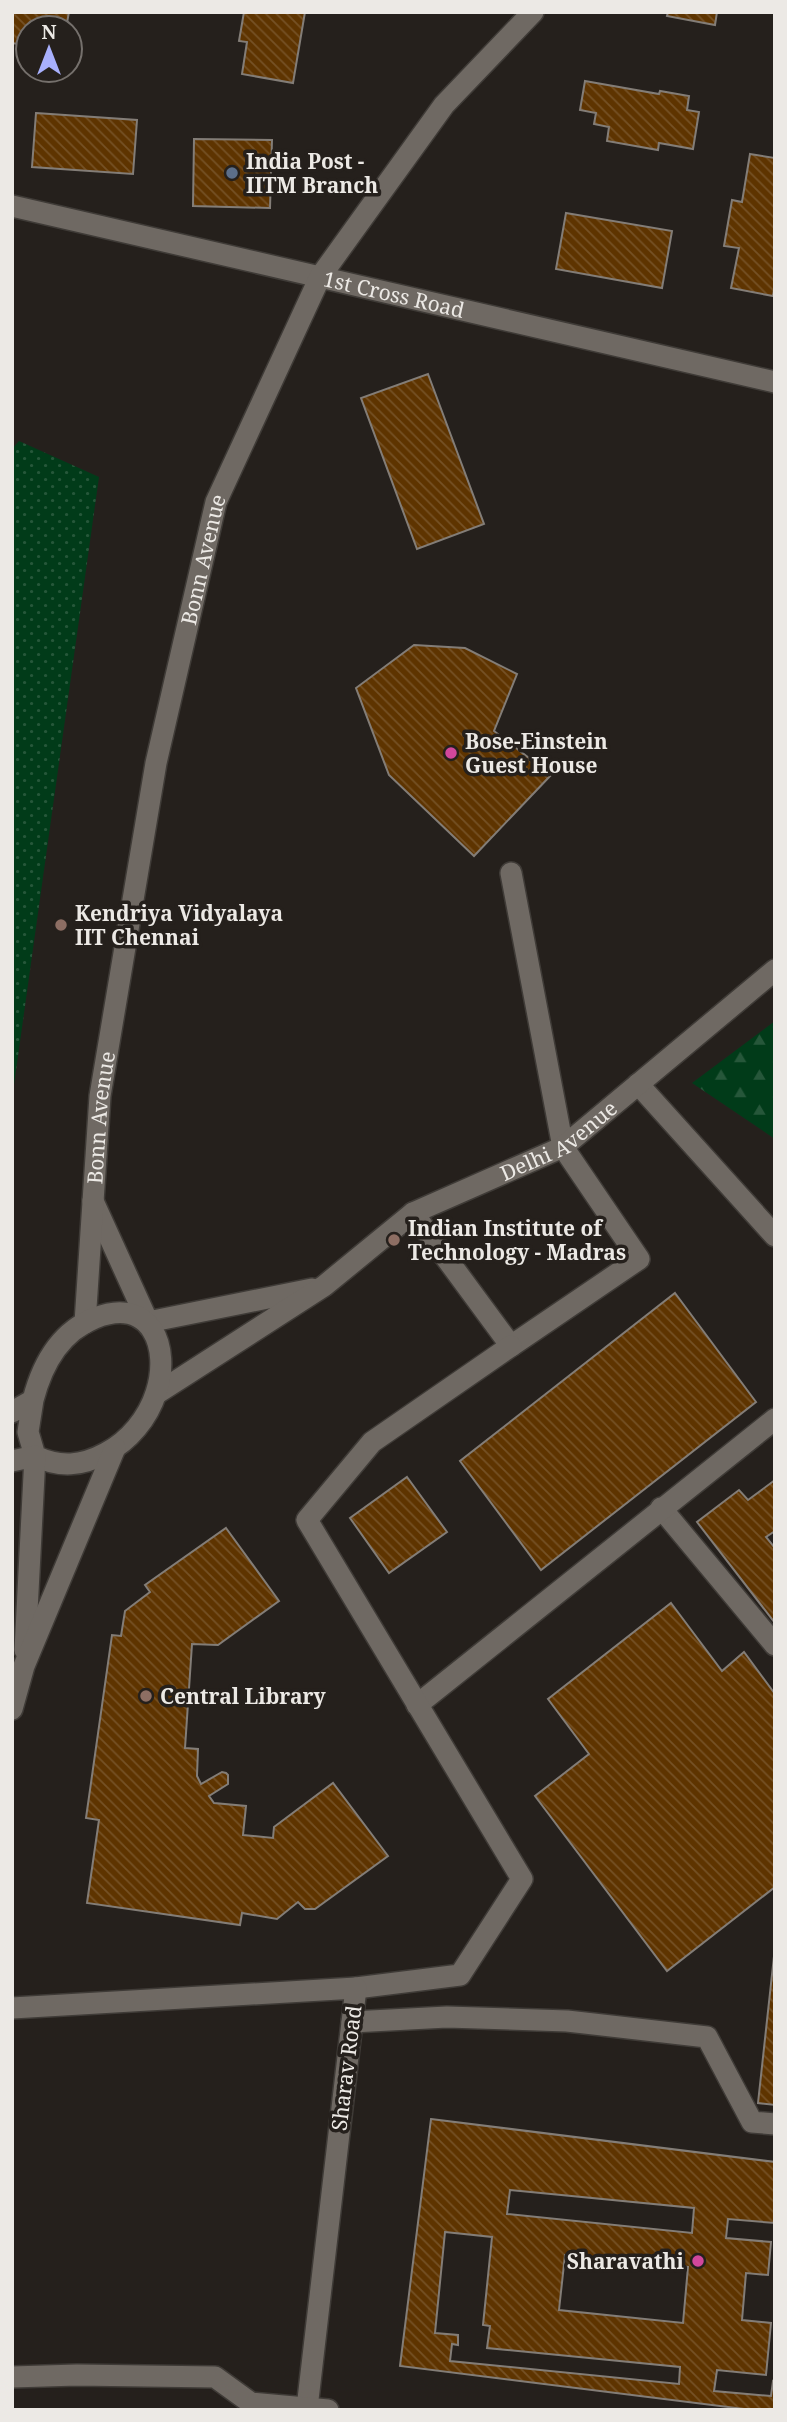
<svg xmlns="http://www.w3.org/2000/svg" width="787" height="2422" viewBox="0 0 787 2422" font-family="'Noto Serif',serif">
<defs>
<pattern id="forest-firs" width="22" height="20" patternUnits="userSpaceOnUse" patternTransform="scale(1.75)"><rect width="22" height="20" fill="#013b19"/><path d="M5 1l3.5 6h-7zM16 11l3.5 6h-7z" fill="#26573a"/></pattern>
<pattern id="park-dots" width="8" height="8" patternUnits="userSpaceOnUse" patternTransform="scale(1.75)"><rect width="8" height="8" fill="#013b19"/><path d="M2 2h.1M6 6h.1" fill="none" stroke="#26573a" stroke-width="1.8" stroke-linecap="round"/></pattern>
<pattern id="building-back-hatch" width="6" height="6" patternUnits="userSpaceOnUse" patternTransform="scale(1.75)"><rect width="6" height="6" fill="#5e3400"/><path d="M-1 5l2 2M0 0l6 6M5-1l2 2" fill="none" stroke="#755125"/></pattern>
</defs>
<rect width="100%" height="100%" fill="#25201c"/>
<polygon fill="url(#forest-firs)" points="775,1021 775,1139 692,1083"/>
<polygon fill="url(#park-dots)" points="19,441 99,477 12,1099 12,449"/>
<g fill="url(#building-back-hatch)" stroke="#837d77" stroke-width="2" fill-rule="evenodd">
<polygon points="12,12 69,12 66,28 28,28 28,46 12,43"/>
<polygon points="244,12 305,12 293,83 242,74 247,42 239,41"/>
<polygon points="668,12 717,12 715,25 667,16"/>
<polygon points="585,81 659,94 660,91 689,96 687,110 699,112 693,149 659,143 658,150 607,141 609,127 594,124 596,113 580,110"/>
<polygon points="36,113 137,120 133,174 32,167"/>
<polygon points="194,139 272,140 270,208 193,206"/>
<polygon points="750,154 775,158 775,284 773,296 731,288 739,248 724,246 732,200 742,202"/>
<polygon points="566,213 672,231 662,288 556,269"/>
<polygon points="428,374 484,524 417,549 361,398"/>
<polygon points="414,645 465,648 517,674 494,731 551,775 474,856 389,775 356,688"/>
<polygon points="675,1293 756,1402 541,1570 460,1461"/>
<polygon points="407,1477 447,1532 389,1573 350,1518"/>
<polygon points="775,1480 775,1531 766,1537 775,1548 775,1623 697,1522 739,1490 748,1500"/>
<polygon points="226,1528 279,1601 218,1645 192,1644 185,1748 198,1749 197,1776 201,1784 222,1772 226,1773 228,1775 228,1784 209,1796 214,1803 246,1806 243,1835 273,1838 274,1827 333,1783 388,1856 315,1909 305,1909 298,1902 277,1919 242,1913 240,1925 87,1903 99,1820 86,1818 112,1635 121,1636 125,1611 150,1592 145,1585"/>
<polygon points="671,1603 722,1671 744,1652 775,1694 775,1887 667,1971 535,1796 589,1754 548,1699"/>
<polygon points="775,1947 775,2105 758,2103"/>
<path d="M431,2119L775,2162V2223L728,2219L726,2238L771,2242L768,2275L746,2273L742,2320L771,2323L766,2375L717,2370L714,2391L771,2396L773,2381L775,2382V2410H752L400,2366ZM510,2190L694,2208L692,2233L507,2214ZM445,2232L492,2237L483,2325L490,2326L487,2348L680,2367L679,2384L450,2361L452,2344L458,2345V2335L435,2333ZM565,2255L688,2267L683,2323L559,2310Z"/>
</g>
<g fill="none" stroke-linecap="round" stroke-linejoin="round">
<defs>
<g id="minor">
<path id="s1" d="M12,206L775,382"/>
<polyline points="638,1084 775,1236"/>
<polyline points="93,1201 148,1322 312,1289"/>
<polyline points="413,1213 511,1346 639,1259 563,1147 511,873"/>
<path id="s2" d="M85,1323L100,1096L156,763L216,502L320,277L444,105L533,12"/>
<path id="s3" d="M156,1394L324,1286L413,1213L563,1147L775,970"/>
<path d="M12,1412L33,1400C42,1365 60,1332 95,1318C151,1296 171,1347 156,1393C148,1418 129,1441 106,1453C82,1466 60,1468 35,1456L28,1432L33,1400"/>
<polyline points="12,1461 35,1456 25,1650"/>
<polyline points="661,1508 775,1645"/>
<polyline points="417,1705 775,1419"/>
<polyline points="12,1709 24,1666 115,1448"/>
<polyline points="356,1988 460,1975 522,1879 307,1520 372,1442 511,1346"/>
<polyline points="12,2008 356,1988 307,2408"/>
<polyline points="352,2022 447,2017 567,2021 707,2037 752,2122 775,2124"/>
<polyline points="12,2377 77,2375 215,2377 251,2403 328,2410"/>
</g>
</defs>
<use href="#minor" stroke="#3f3b37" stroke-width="24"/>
<use href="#minor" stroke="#6f6963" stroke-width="21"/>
</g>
<circle fill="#5c6f8a" stroke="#25201c" stroke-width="2.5" cx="232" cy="173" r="7"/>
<g fill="#d1479c" stroke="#25201c" stroke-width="2.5">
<circle cx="451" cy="753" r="7"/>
<circle cx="698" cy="2261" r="7"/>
</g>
<g fill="#8d6e63" stroke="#25201c" stroke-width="2.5">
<circle cx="61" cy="925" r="7"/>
<circle cx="394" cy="1240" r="7"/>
<circle cx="146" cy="1696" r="7"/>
</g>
<g text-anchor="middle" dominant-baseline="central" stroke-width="7" stroke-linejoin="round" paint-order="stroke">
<g font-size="21" font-weight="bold" fill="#ece9e5" stroke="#25201c" text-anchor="start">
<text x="246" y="161">India Post -<tspan x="246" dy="24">IITM Branch</tspan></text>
<text x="465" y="741">Bose-Einstein<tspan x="465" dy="24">Guest House</tspan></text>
<text x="75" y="913">Kendriya Vidyalaya<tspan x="75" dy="24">IIT Chennai</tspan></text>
<text x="408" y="1228">Indian Institute of<tspan x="408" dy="24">Technology - Madras</tspan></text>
<text x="160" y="1696">Central Library</text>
<text x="684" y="2261" text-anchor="end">Sharavathi</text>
</g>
<g font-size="21" fill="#ece9e5" stroke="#25201c">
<text stroke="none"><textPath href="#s1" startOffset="392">1st Cross Road</textPath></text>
<text stroke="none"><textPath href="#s2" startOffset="774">Bonn Avenue</textPath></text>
<text stroke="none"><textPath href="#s2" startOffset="206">Bonn Avenue</textPath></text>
<text stroke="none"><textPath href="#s3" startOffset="478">Delhi Avenue</textPath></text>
<text transform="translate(346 2068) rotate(-83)">Sharav Road</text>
</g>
</g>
<rect width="787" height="2422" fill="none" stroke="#ece9e5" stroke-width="28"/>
<g transform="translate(49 49)"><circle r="33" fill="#25201c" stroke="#75706c" stroke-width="2"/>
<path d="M0-5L12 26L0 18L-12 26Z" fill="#a8b0fc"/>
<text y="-10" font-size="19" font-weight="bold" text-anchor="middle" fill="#ece9e5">N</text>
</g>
</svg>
